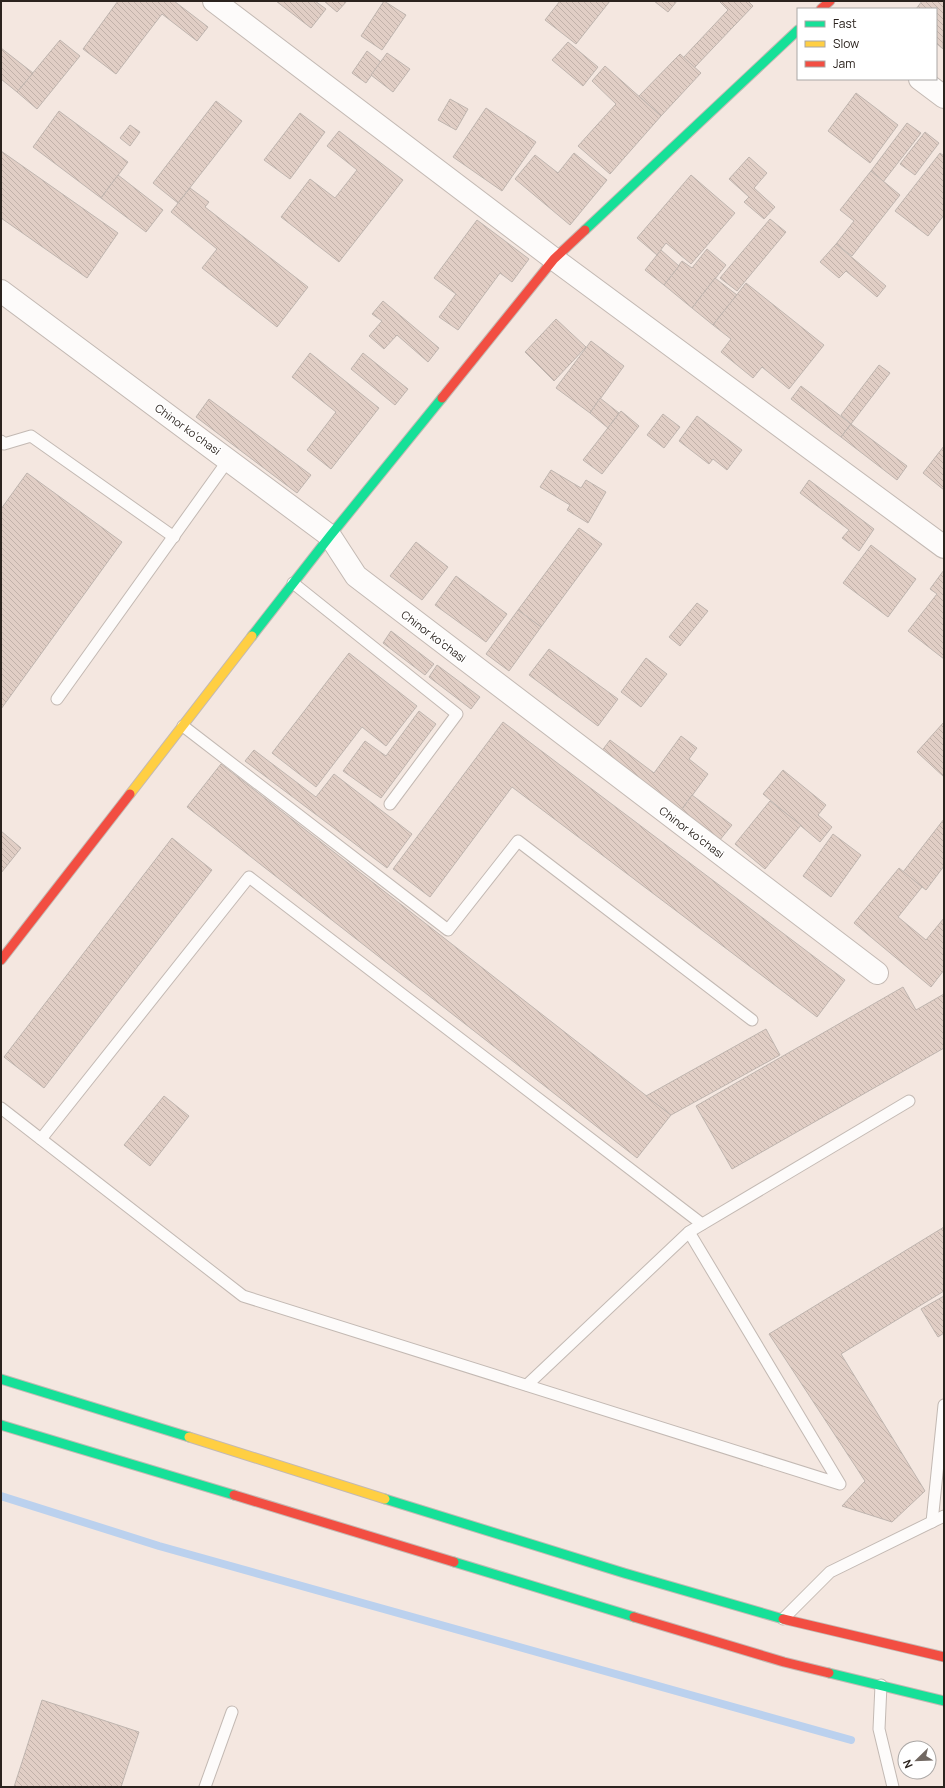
<svg xmlns="http://www.w3.org/2000/svg" width="945" height="1788" viewBox="0 0 945 1788" font-family="Manrope,sans-serif">
<defs>
<pattern id="building-back-hatch" width="6" height="6" patternUnits="userSpaceOnUse"><rect width="6" height="6" fill="#e1cec5"/><path d="M-1 5l2 2M0 0l6 6M5-1l2 2" fill="none" stroke="#c1b1a9"/></pattern>
</defs>
<rect width="100%" height="100%" fill="#f4e7e0"/>
<g fill="none" stroke-linecap="round" stroke-linejoin="round">
<polyline stroke="#bbd1ee" stroke-width="8" points="1,1496 159,1546 851,1740"/>
</g>
<g fill="url(#building-back-hatch)" stroke="#bfb5af">
<polygon points="118,1 174,1 208,27 197,41 162,14 116,74 83,49"/>
<polygon points="276,1 315,1 326,9 311,28"/>
<polygon points="324,1 347,1 337,12"/>
<polygon points="384,1 406,15 382,50 361,36"/>
<polygon points="560,1 610,1 576,44 545,20"/>
<polygon points="654,1 677,1 668,12"/>
<polygon points="719,1 748,1 753,6 694,68 683,58 728,10"/>
<polygon points="922,1 944,1 943,49 936,43 936,9 916,9"/>
<polygon points="60,40 80,56 37,109 17,92"/>
<polygon points="568,42 598,67 583,86 552,60"/>
<polygon points="1,48 33,73 17,92 1,79"/>
<polygon points="367,51 381,62 366,83 352,73"/>
<polygon points="387,53 410,69 393,92 371,75"/>
<polygon points="680,54 701,73 661,116 639,96"/>
<polygon points="605,66 661,116 610,174 578,146 616,104 592,81"/>
<polygon points="856,93 898,125 870,163 828,131"/>
<polygon points="450,99 468,109 456,130 438,120"/>
<polygon points="216,101 242,121 178,203 153,183"/>
<polygon points="486,108 536,142 502,191 453,157"/>
<polygon points="59,111 128,162 101,198 33,147"/>
<polygon points="300,113 325,132 290,179 264,160"/>
<polygon points="907,123 921,133 883,182 871,171"/>
<polygon points="130,125 140,132 130,146 120,138"/>
<polygon points="339,131 403,180 339,262 281,217 310,179 335,198 357,170 327,146"/>
<polygon points="925,132 939,143 915,175 900,164"/>
<polygon points="1,151 118,233 87,278 1,218"/>
<polygon points="574,153 607,180 570,225 515,179 535,155 558,173"/>
<polygon points="940,153 944,156 944,215 928,236 895,211"/>
<polygon points="749,157 767,173 754,188 775,207 764,219 744,202 749,197 729,179"/>
<polygon points="871,171 900,195 852,256 836,244 854,221 840,210"/>
<polygon points="118,175 163,210 146,232 101,198"/>
<polygon points="691,175 735,213 691,264 666,243 657,255 637,238"/>
<polygon points="190,188 209,202 205,207 308,287 277,327 202,268 217,249 171,212"/>
<polygon points="770,219 786,232 737,291 720,278"/>
<polygon points="477,220 529,259 512,282 500,273 458,330 439,317 456,294 434,278"/>
<polygon points="836,244 886,286 877,297 846,271 839,278 820,262"/>
<polygon points="707,249 726,265 692,308 664,285 682,261 692,268"/>
<polygon points="661,250 679,266 664,285 645,270"/>
<polygon points="715,278 737,295 713,325 692,308"/>
<polygon points="746,283 824,345 789,389 762,367 753,378 721,352 731,339 713,325"/>
<polygon points="383,301 439,348 428,362 397,335 384,349 369,336 382,321 372,314"/>
<polygon points="556,319 586,347 554,381 525,352"/>
<polygon points="591,341 624,366 590,413 556,388"/>
<polygon points="310,353 379,408 331,469 307,450 336,412 292,377"/>
<polygon points="363,353 408,389 395,405 351,369"/>
<polygon points="879,365 890,373 851,424 841,415"/>
<polygon points="801,386 851,424 841,437 791,399"/>
<polygon points="600,398 619,413 608,428 590,413"/>
<polygon points="209,399 311,475 297,493 196,417"/>
<polygon points="621,411 639,426 602,474 583,460"/>
<polygon points="663,414 680,427 664,448 647,435"/>
<polygon points="697,416 742,450 727,470 713,459 709,464 679,441"/>
<polygon points="851,424 907,466 897,480 841,437"/>
<polygon points="944,446 944,490 923,473"/>
<polygon points="551,470 581,488 586,480 606,492 588,523 567,510 570,505 540,487"/>
<polygon points="27,473 122,542 1,709 1,509"/>
<polygon points="809,480 874,529 859,551 842,538 849,530 800,493"/>
<polygon points="579,528 602,544 541,627 518,610"/>
<polygon points="416,542 448,567 422,600 390,576"/>
<polygon points="871,545 916,579 888,617 843,583"/>
<polygon points="944,570 944,659 908,631 937,594 930,589"/>
<polygon points="456,576 507,614 486,642 435,605"/>
<polygon points="697,603 708,611 680,646 669,637"/>
<polygon points="518,610 541,627 509,671 486,654"/>
<polygon points="391,631 434,664 425,675 383,643"/>
<polygon points="549,649 618,699 598,726 529,675"/>
<polygon points="349,653 417,706 386,746 362,727 316,787 272,753"/>
<polygon points="646,658 667,674 641,707 621,692"/>
<polygon points="437,665 480,697 471,709 429,677"/>
<polygon points="419,711 436,724 381,798 343,771 365,741 386,756"/>
<polygon points="503,722 845,980 817,1017 512,787 430,897 393,869"/>
<polygon points="944,722 944,777 917,752"/>
<polygon points="681,736 697,748 689,759 708,774 680,812 601,752 610,740 654,773"/>
<polygon points="254,750 316,797 334,774 412,834 387,868 245,761"/>
<polygon points="221,764 671,1115 637,1158 187,807"/>
<polygon points="783,770 826,805 818,815 832,827 820,842 763,794"/>
<polygon points="692,795 732,825 719,841 680,812"/>
<polygon points="770,801 801,825 765,869 735,844"/>
<polygon points="944,819 944,866 926,890 903,872"/>
<polygon points="1,831 21,848 1,873"/>
<polygon points="833,834 861,855 831,897 803,876"/>
<polygon points="172,838 212,870 44,1088 4,1057"/>
<polygon points="899,868 922,887 898,917 926,940 944,918 944,970 931,987 854,923"/>
<polygon points="903,987 916,1010 944,994 944,1048 732,1169 696,1106"/>
<polygon points="766,1029 780,1055 671,1115 646,1096"/>
<polygon points="164,1096 189,1116 150,1166 124,1145"/>
<polygon points="944,1227 944,1291 841,1354 925,1491 892,1522 842,1506 865,1481 769,1334"/>
<polygon points="944,1296 944,1333 938,1337 921,1309"/>
<polygon points="42,1700 139,1732 121,1787 14,1787"/>
</g>
<g fill="none" stroke-linecap="round" stroke-linejoin="round">
<defs>
<g id="lane">
<polyline points="1,441 4,444 31,436 174,537"/>
<polyline points="293,583 457,714 390,804"/>
<polyline points="57,699 229,459"/>
<polyline points="183,726 448,930 518,841 752,1020"/>
<polyline points="1,1108 243,1296 840,1484 689,1232 909,1101"/>
<polyline points="41,1139 249,877 702,1224"/>
<polyline points="527,1385 689,1232"/>
<polyline points="932,1522 944,1405"/>
<polyline points="783,1619 830,1572 944,1516"/>
<polyline points="881,1685 879,1729 893,1787"/>
<polyline points="205,1787 232,1712"/>
</g>
<g id="street">
<polyline points="214,1 554,259 944,547"/>
<polyline points="920,79 944,97"/>
<polyline points="1,291 330,536 356,576 877,973"/>
</g>
<g id="fast">
<polyline points="585,230 798,30"/>
<polyline points="252,636 330,536 442,398"/>
<polyline points="1,1379 189,1437"/>
<polyline points="1,1425 234,1495"/>
<polyline points="385,1499 624,1573 783,1619"/>
<polyline points="454,1562 634,1617"/>
<polyline points="829,1673 944,1701"/>
</g>
<g id="slow">
<polyline points="130,794 252,636"/>
<polyline points="189,1437 385,1499"/>
</g>
<g id="jam">
<polyline points="821,9 830,1"/>
<polyline points="442,398 554,259 585,230"/>
<polyline points="1,960 130,794"/>
<polyline points="234,1495 454,1562"/>
<polyline points="634,1617 784,1662 829,1673"/>
<polyline points="783,1619 944,1657"/>
</g>
</defs>
<use href="#lane" stroke="#c3b9b3" stroke-width="13"/>
<use href="#street" stroke="#c3b9b3" stroke-width="24"/>
<use href="#fast" stroke="#c3b9b3" stroke-width="11"/>
<use href="#slow" stroke="#c3b9b3" stroke-width="11"/>
<use href="#jam" stroke="#c3b9b3" stroke-width="11"/>
<use href="#lane" stroke="#fdfbfa" stroke-width="11"/>
<use href="#street" stroke="#fdfbfa" stroke-width="22"/>
<use href="#fast" stroke="#16e098" stroke-width="9"/>
<use href="#slow" stroke="#ffcf43" stroke-width="9"/>
<use href="#jam" stroke="#f24e42" stroke-width="9"/>
</g>
<g text-anchor="middle" dominant-baseline="central" stroke-width="3" stroke-linejoin="round" paint-order="stroke">
<g font-size="11" fill="#2b231e" stroke="#fff">
<text transform="translate(188 429) rotate(36)">Chinor ko‘chasi</text>
<text transform="translate(434 636) rotate(37)">Chinor ko‘chasi</text>
<text transform="translate(692 832) rotate(37)">Chinor ko‘chasi</text>
</g>
</g>
<rect width="945" height="1788" fill="none" stroke="#2b231e" stroke-width="4"/>
<rect x="797" y="8" width="140" height="72" fill="#ffffff" stroke="#aaa7a5"/>
<rect x="805" y="21" width="20" height="6" fill="#16e098" stroke="#aaa7a5"/>
<text x="833" y="28" font-size="12" fill="#2b231e">Fast</text>
<rect x="805" y="41" width="20" height="6" fill="#ffcf43" stroke="#aaa7a5"/>
<text x="833" y="48" font-size="12" fill="#2b231e">Slow</text>
<rect x="805" y="61" width="20" height="6" fill="#f24e42" stroke="#aaa7a5"/>
<text x="833" y="68" font-size="12" fill="#2b231e">Jam</text>
<g transform="translate(917 1760) rotate(247)"><circle r="19" fill="#ffffff" stroke="#aaa7a5"/>
<path d="M0-3L7 15L0 10L-7 15Z" fill="#716862"/>
<text y="-6" font-size="11" font-weight="bold" text-anchor="middle" fill="#2b231e">N</text>
</g>
</svg>
